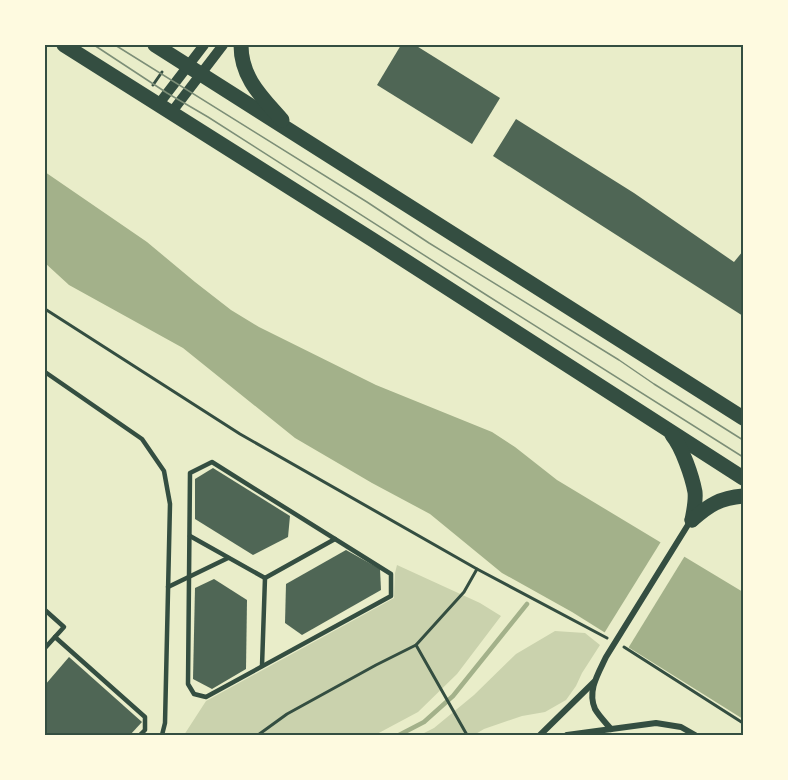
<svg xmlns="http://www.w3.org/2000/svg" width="788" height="780" viewBox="0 0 788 780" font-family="Poppins,sans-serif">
<rect width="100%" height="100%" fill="#e9edc9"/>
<g fill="#cad2ad">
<polygon points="397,565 480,603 501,616 457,674 418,712 375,735 184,735 206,701 394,598 395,573"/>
<polygon points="555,631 585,633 600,645 582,673 576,686 566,700 545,712 522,716 484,729 474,735 420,735 434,728 474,695 516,654"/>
</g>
<polygon fill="#a3b18a" points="45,172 147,242 195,282 231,310 259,327 376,385 492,432 515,447 557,480 743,592 743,719 572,612 502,573 430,514 372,483 295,438 183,348 69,285 45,263"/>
<polygon fill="#e9edc9" points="662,540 686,554 627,650 603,635"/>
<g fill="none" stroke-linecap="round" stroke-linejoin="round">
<polyline stroke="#a3b18a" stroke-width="4.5" points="399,735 424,722 453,696 527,604"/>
</g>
<g fill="#4f6655">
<polygon points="401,45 415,45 500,98 472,144 377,85"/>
<polygon points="516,119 634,193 734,262 743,251 743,316 493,156"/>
<polygon points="213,468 290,516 288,537 253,555 195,519 195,479"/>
<polygon points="346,550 380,569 381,590 302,635 285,623 286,584"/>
<polygon points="214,579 247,600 246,669 212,689 193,679 195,588"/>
<polygon points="69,657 142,722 130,735 45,735 45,685"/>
</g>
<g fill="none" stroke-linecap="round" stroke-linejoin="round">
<g stroke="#344e41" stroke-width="3">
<polyline points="153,85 162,72"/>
<polyline points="45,309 240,434 477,569 607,638"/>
<polyline points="416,645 467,735"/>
<polyline points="624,647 743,723"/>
<polyline points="258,735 287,714 376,665 416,645 464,592 477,569"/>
</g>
<g stroke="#344e41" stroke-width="4.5">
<polyline points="45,372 142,439 164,471 170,504 165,723 162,735"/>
<polygon points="212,462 391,574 391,596 206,697 194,694 188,684 190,473"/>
<polyline points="190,536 265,578"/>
<polyline points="265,578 335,539"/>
<polyline points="168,587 228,558"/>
<polyline points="45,610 64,627 45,648"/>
<polyline points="55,637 145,717 145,730 140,735"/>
<polyline points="262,666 265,578"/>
</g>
<g stroke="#344e41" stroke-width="6">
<path d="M611,729C606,723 599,716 595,709C587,691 598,674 606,657L691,520"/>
<polyline points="540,735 594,682"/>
<polyline points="567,735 656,723 681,727 695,735"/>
</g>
<g stroke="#344e41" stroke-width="10">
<polyline points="158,105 204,45"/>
<polyline points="171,113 223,45"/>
</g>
<g stroke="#344e41" stroke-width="15">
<polyline points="64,45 373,240 743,478"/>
<polyline points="155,45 743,418"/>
<path d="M241,45C241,78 262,97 282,120"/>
<path d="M672,435C682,447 692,476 695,492C696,501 694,510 692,520"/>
<path d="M692,520C709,505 720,498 743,496"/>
</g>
<g stroke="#7c8e77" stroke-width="1.5">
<polyline points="94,45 167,93 208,117 488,296 743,457"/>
<polyline points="115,45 367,202 429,243 619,360 654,384 743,440"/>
</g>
</g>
<rect width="788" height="780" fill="none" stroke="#fefae0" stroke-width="93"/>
<rect x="46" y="46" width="696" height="688" fill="none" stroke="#344e41" stroke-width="2"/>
</svg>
